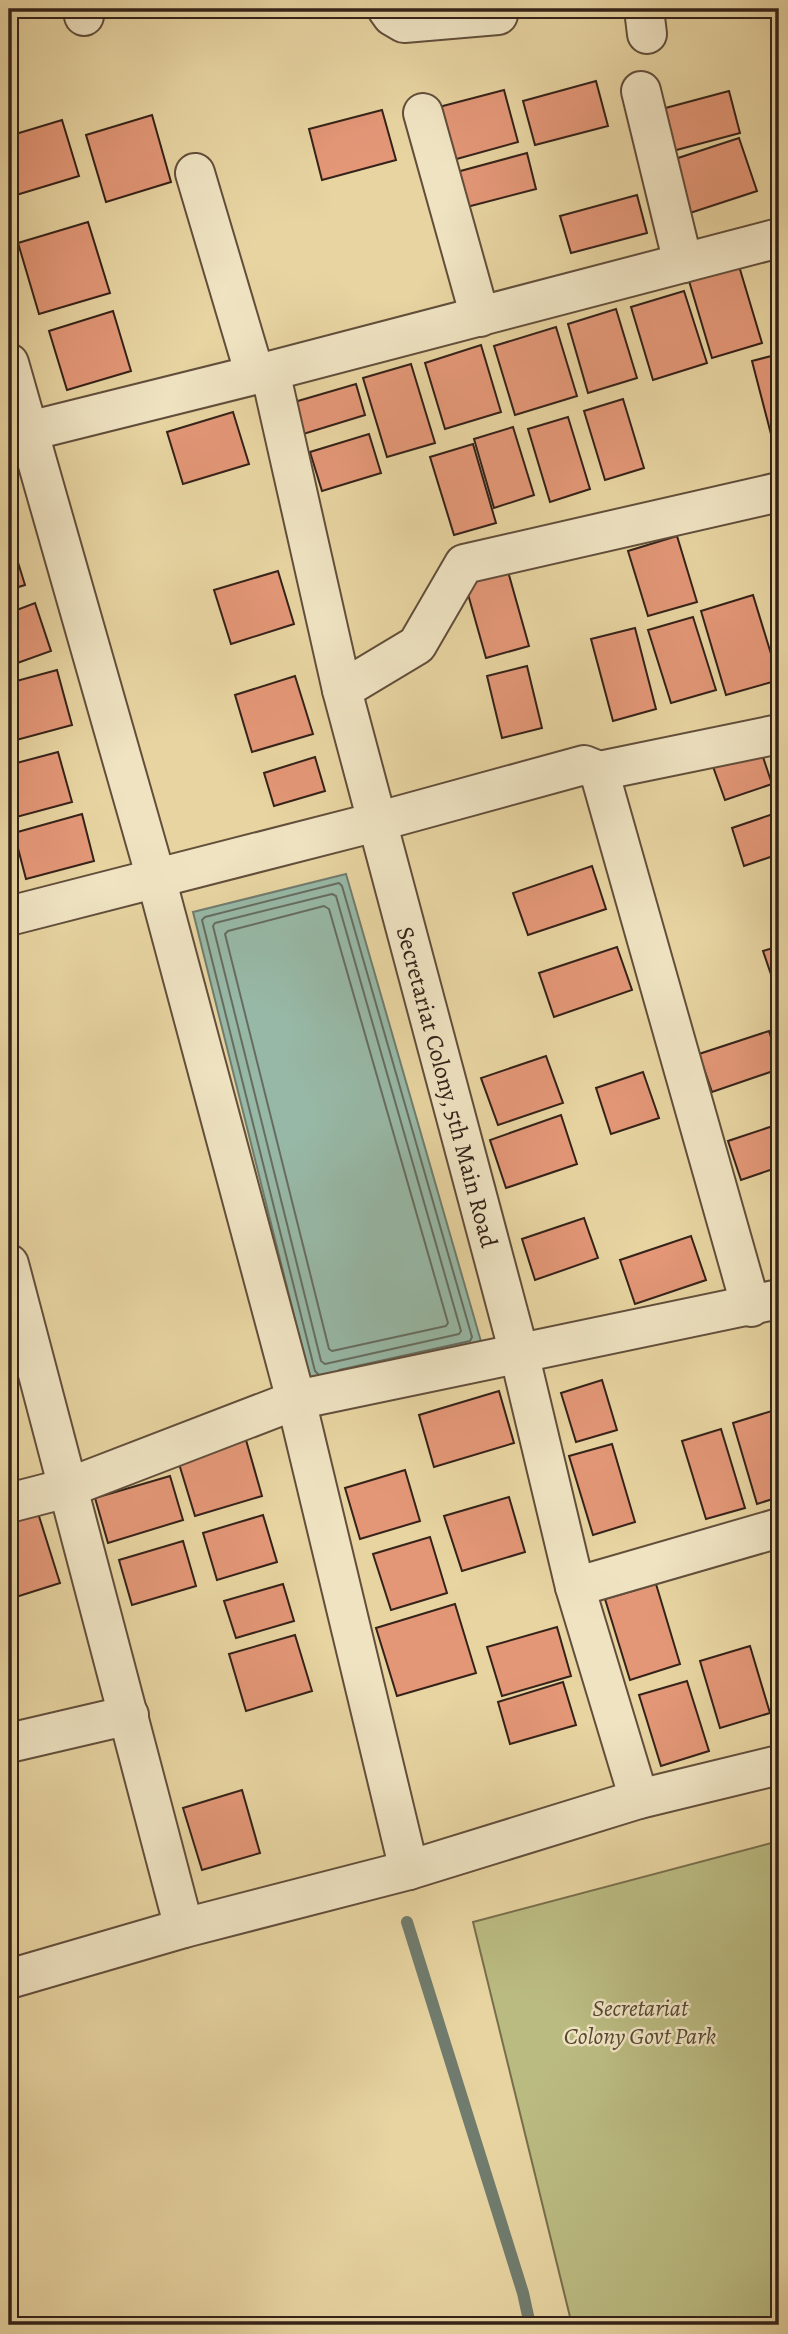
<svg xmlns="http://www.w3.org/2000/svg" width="788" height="2334" viewBox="0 0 788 2334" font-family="Alegreya,serif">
<rect width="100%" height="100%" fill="#e7d4a1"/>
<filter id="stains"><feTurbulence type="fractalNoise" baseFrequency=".00286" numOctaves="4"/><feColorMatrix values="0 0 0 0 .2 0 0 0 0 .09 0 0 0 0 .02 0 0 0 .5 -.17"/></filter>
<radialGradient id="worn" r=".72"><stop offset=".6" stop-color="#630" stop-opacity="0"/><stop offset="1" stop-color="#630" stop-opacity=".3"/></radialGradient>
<polygon fill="#babb81" stroke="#786e4d" stroke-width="2" points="779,1841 779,2325 572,2325 473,1922"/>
<polygon fill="#97b8a6" stroke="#707c6e" stroke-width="2" points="346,874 482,1345 311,1383 193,912"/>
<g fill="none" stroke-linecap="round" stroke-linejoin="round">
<g stroke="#666d60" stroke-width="2">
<polygon points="332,894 336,896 461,1331 459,1334 325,1364 321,1361 213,926 215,923"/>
<polygon points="324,906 329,909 448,1323 446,1326 332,1351 329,1349 225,934 228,931"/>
<polyline points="318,1374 315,1371 202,920 205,917 339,883 342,886 472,1337 470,1341 339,1370"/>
</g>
<polyline stroke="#707c6e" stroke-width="12" points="407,1922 523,2293 530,2325"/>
</g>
<g fill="#e39777" stroke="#352219" stroke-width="2">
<polygon points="596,81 608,126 535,145 523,101"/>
<polygon points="504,90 518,142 453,160 439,107"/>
<polygon points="729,91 740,133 669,152 658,110"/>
<polygon points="382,110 396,160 322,180 309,129"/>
<polygon points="152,115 171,182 106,202 86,135"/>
<polygon points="62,120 79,176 13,196 9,182 9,136"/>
<polygon points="739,138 757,191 690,213 672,160"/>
<polygon points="527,153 536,189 463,208 453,173"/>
<polygon points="637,195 647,233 571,253 560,216"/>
<polygon points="88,222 110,293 39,314 18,243"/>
<polygon points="739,266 762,343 712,358 689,281"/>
<polygon points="684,291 707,363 653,380 631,307"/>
<polygon points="616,309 637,378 588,393 568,324"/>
<polygon points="113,311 131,371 67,390 49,331"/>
<polygon points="556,327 577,396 515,415 494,346"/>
<polygon points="481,345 501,412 445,429 425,363"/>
<polygon points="779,354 779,436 772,438 752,361"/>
<polygon points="411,364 435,443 387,457 363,378"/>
<polygon points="356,384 365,415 300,435 291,403"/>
<polygon points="623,399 644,468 605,480 584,411"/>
<polygon points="233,412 249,464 183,484 167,432"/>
<polygon points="568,417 590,489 550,502 528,429"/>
<polygon points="513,427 534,495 494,508 474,439"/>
<polygon points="369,434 381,473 322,491 310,452"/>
<polygon points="473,444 496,523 454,535 430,457"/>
<polygon points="677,536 697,602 648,616 628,551"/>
<polygon points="12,543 25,585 9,590 9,544"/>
<polygon points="507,568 529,646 486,658 464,580"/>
<polygon points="278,571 294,624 231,644 214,590"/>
<polygon points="753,595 779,680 726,695 701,611"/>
<polygon points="35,603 51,651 9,666 9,613"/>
<polygon points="693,617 716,690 671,703 648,630"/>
<polygon points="635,628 656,709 613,721 591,639"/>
<polygon points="527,666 542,728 502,738 487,676"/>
<polygon points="57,670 72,725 9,742 9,683"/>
<polygon points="295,676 313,734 252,752 235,695"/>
<polygon points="759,745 772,784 725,800 711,761"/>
<polygon points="58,752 72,802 9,819 9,765"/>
<polygon points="315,757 325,791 274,806 264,773"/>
<polygon points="779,812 779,854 744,866 732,828"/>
<polygon points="82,814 94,861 26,879 14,833"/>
<polygon points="592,866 606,909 528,935 513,893"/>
<polygon points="779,946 779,985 775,986 763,951"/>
<polygon points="617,947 632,990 554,1017 539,973"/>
<polygon points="769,1031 779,1061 779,1069 712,1092 699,1054"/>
<polygon points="546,1056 563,1103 498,1125 481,1078"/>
<polygon points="643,1072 659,1118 611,1134 596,1088"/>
<polygon points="561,1115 577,1164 506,1188 490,1140"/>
<polygon points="779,1124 779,1167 741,1180 728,1141"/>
<polygon points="584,1218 598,1258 535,1280 522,1239"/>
<polygon points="691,1236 706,1280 635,1304 620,1260"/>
<polygon points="602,1380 617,1430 576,1442 561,1393"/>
<polygon points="499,1391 514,1443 434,1467 419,1415"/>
<polygon points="778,1409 779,1497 757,1504 733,1423"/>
<polygon points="721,1429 745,1508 706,1519 682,1441"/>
<polygon points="244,1433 262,1496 195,1516 176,1454"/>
<polygon points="612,1444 635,1522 593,1535 569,1456"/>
<polygon points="405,1470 420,1521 360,1539 345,1488"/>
<polygon points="170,1476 183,1520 108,1543 95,1498"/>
<polygon points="509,1497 525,1552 462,1571 444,1516"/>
<polygon points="38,1513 60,1583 16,1597 9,1574 9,1521"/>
<polygon points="263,1515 277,1562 217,1580 203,1533"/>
<polygon points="430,1537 447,1593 391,1610 373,1554"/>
<polygon points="183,1541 196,1586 132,1605 119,1560"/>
<polygon points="283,1584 294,1621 236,1638 224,1601"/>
<polygon points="656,1584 680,1664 630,1680 605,1599"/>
<polygon points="455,1604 476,1673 397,1696 376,1628"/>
<polygon points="557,1627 571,1676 502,1696 487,1647"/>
<polygon points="295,1635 312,1691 246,1711 229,1654"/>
<polygon points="750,1646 770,1713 720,1728 700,1661"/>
<polygon points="687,1681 709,1751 661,1766 639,1695"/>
<polygon points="563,1682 576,1725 510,1744 498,1702"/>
<polygon points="242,1790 260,1853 202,1870 183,1808"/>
</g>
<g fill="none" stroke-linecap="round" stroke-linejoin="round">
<defs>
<g id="minor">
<polyline points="84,9 84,16"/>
<polyline points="387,9 392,16 404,23 498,15"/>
<polyline points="644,9 647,34"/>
<polyline points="641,91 683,263"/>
<polyline points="423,113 480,317"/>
<polyline points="195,173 255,375"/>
<polyline points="9,363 156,878 296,1400 409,1870"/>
<polyline points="270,371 342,690 519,1353 575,1587 639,1799"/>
<polyline points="9,436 270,371 779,238"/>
<polyline points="342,690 417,645 464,564 779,492"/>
<polyline points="599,771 751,1307"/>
<polyline points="9,916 376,822 584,765 599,771 779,734"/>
<polyline points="9,1264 184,1928"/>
<polyline points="9,1503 67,1488 296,1400 779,1299"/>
<polyline points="575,1587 779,1528"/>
<polyline points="9,1743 129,1715"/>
<polyline points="9,1979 184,1928 409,1870 639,1799 779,1765"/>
</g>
</defs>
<use href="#minor" stroke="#624e3b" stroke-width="42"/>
<use href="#minor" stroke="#efe3c2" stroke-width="38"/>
</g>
<g text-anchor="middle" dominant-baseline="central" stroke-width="5" stroke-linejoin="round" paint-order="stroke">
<g font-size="24" fill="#352219" stroke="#efe3c2">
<text transform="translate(447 1087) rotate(75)">Secretariat Colony, 5th Main Road</text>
</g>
<g font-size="24" font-style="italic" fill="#564833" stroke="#efe3c2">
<text x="640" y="2008">Secretariat<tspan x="640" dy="28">Colony Govt Park</tspan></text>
</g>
</g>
<rect width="788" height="2334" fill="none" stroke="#e7d4a1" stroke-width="35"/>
<rect x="10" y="10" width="767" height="2313" fill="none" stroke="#352219" stroke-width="3.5"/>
<rect x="18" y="18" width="753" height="2299" fill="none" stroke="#352219" stroke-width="2"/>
<rect width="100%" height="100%" filter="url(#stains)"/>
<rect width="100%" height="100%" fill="url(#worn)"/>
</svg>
